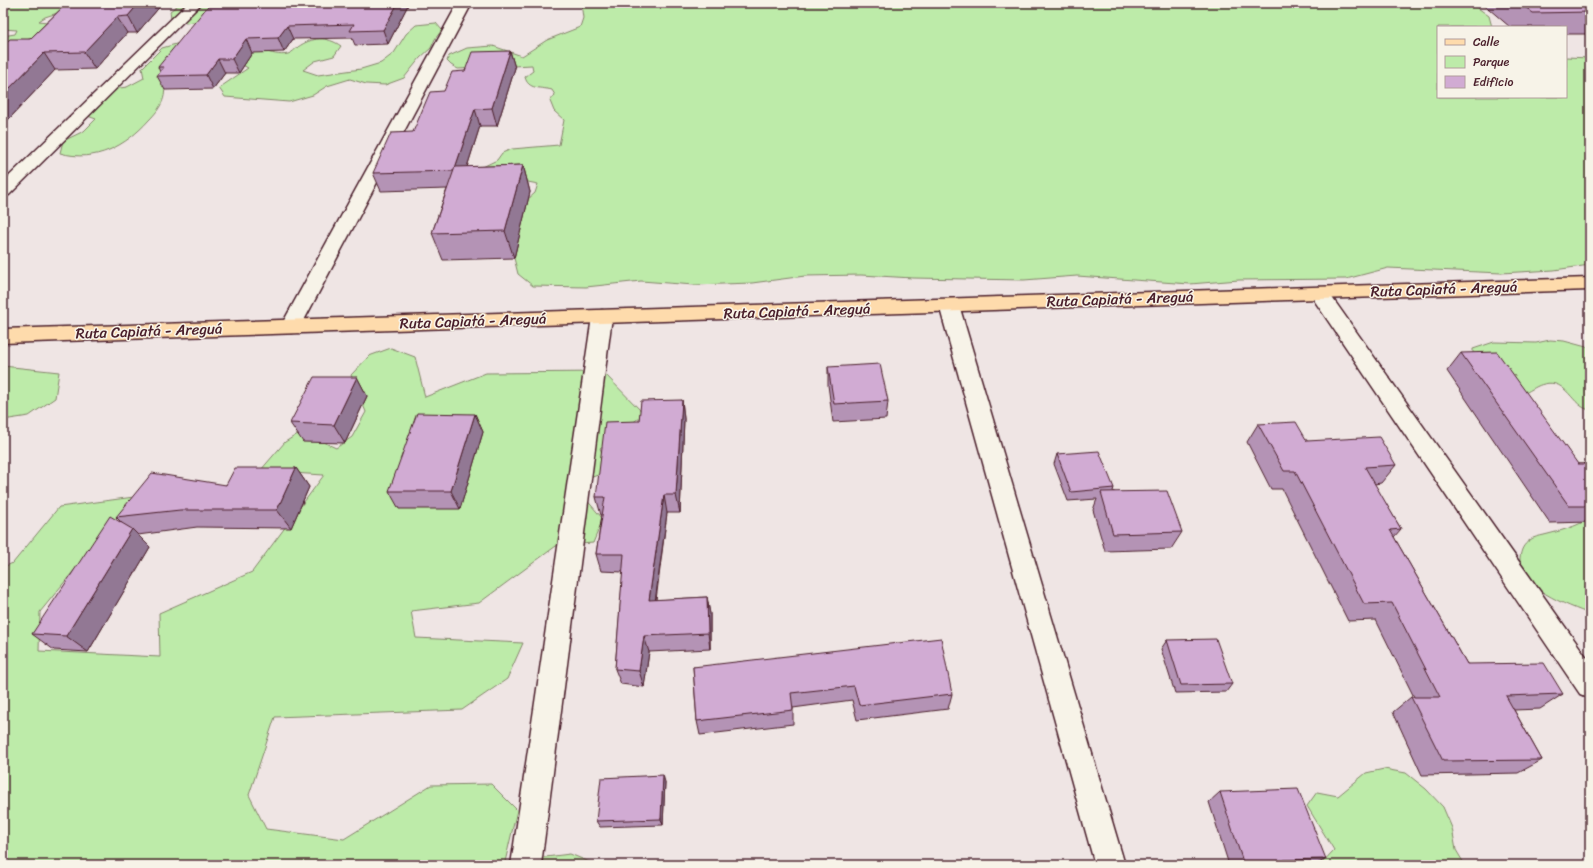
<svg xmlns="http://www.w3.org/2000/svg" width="1593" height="868" viewBox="0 0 1593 868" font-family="Sriracha,sans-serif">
<rect width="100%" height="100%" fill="#efe5e4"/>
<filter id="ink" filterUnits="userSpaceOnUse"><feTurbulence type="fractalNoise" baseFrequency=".025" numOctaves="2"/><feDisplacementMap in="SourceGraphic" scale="8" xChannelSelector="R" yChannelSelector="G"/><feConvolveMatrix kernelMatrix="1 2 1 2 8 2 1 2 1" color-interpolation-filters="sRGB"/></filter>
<g filter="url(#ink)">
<g fill="#bdeba9" stroke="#84856a">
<path d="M11,3C37,7 62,3 89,3L45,17L39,21L47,22L59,19L3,62V36L15,34L17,30L3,29V17L9,13L3,11Z"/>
<path d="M181,3H289L263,51C271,53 280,56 288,54C292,53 295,49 298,47C312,37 327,36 341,46L334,56L315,61L303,70L318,75L361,69L381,63L394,53L406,34L416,25L436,23L442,30L435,39L431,48L420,58L404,78L385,85L366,84L350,79L327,86L313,95L289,102L225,97L219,88L248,68L237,62L164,82C167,98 160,109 149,120C126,146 95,163 60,153L63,141L84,131L96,119L82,114L105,90L127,87L144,78L142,68L162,48L183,42L207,20L186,23L171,19L170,11Z"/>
<path d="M581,3H1471L1489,16L1492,27H1438V97H1566V57L1590,58V265L1554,270L1501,273L1388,268L1346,279L1239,280L1190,284L1077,276L1024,280L913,278L861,275L805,276L752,283L694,285L641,281L586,287L533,286L518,274L514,258L527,200L535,193L538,184L528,182L509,192L468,174L497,160L502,153L512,149L559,145L564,120L554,111L550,101L555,95L552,90C541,87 528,90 525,77L533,71L532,65L458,69L451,65L447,61L449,56L467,48L493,46L522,56L547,40L580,27L583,18Z"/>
<path d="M1550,340L1564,341L1590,348V410C1572,407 1567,378 1544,384C1538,385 1531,390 1525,393L1473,359V349L1494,342L1536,343Z"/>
<polygon points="391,348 415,357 425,397 486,373 603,372 644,414 600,448 609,471 573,484 603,519 593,543 556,546 479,603 411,611 416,638 523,643 507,679 462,710 275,717 249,795 266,829 344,839 431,785 491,784 517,810 505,862 570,854 597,865 3,865 3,567 13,563 59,507 134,497 40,612 39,651 160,657 159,613 252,572 324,475 260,471 285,442 301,432 336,448 352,437 366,412 351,375 369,356"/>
<polygon points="3,366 59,372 55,398 29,416 3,420"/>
<path d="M1590,518V614C1569,606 1516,587 1520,558C1521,550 1523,545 1530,540C1533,537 1540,536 1544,535C1560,531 1576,527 1590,518Z"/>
<polygon points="1384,769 1406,773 1426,789 1443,807 1452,828 1456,850 1465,865 1320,865 1334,850 1307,806 1317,792 1338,796 1366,773"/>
</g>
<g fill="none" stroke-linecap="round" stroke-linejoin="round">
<defs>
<g id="street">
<polygon points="188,3 202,3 9,195 3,196 3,182"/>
<polygon points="458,3 472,3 301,326 298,331 291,333 284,331 281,326"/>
<polygon points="1319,287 1326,289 1590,662 1590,698 1580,694 1312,297 1309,293 1312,289"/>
<polygon points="949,299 956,300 959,305 1125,865 1095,865 939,305 942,300"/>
<polygon points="602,310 609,312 612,317 541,865 511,865 592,317 595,312"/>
</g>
<polygon id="primary" points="1590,278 1590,290 3,343 3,329"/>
</defs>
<use href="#street" stroke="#4a1f2b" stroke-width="3"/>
<use href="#primary" stroke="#4a1f2b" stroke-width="3"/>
<use href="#street" fill="#f7f3e8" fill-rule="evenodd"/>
<use href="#primary" fill="#fedbac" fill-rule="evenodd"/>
</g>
<g fill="#b493b5" stroke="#4a1f2b">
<polygon points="67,3 163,3 137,33 127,33 95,69 55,70 8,120 3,121 3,45 30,39"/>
<polygon points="267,3 409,3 388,44 355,45 352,38 293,39 284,52 252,53 239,73 225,73 213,89 165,90 157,76 160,72 158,67 266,5"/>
<polygon points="1482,3 1590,3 1590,34 1566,34 1566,27 1510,27"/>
<polygon points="510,51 515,68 497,126 480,126 467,167 523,165 530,192 514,258 443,260 432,233 447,189 381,191 373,173 413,132 444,91 465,71"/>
<polygon points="1461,353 1578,464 1590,464 1590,522 1550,523 1447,371"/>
<polygon points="828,367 888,401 886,419 833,422 828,385"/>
<polygon points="357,377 367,396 345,443 303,442 290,423"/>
<polygon points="682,400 684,419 680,513 667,513 656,600 707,597 710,614 710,649 649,652 644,687 621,684 615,669 623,572 601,571 596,554 602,515 601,515 596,497 639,421"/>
<polygon points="475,414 483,432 460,509 399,509 389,491"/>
<polygon points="1258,424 1307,441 1396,465 1381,483 1374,484 1401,529 1394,537 1467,664 1563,694 1540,709 1514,710 1542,760 1518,773 1422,775 1393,712 1411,697 1414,697 1376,620 1348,621 1282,489 1271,489 1247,442"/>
<polygon points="1057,454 1114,488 1113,491 1182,532 1171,549 1105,551 1093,510 1097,499 1068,501 1054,464"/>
<polygon points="296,468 309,487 291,528 197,527 138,535 150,547 88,652 54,650 32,634 122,523 116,517 226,485"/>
<polygon points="1167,640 1232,684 1226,692 1175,693 1161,649"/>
<polygon points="693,667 952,694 948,709 857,720 852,700 793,708 793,724 700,735 697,721"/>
<polygon points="665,782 663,825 600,827 596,821"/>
<polygon points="1220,792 1326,859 1315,865 1229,865 1209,802"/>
</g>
<g fill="#927894" stroke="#4a1f2b">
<polygon points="3,3 13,3 3,12"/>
<polygon points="139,3 163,3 137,33 128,16"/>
<polygon points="398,3 409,3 388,44 383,30"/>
<polygon points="117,17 127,33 95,69 84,52"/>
<polygon points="287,26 293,39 284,52 278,38"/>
<polygon points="246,39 252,53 239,73 232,59"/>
<polygon points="510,51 515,68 497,126 492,108"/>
<polygon points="44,53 55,70 8,120 3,114 3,95"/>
<polygon points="218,59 225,73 213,89 206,75"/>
<polygon points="475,109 480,126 460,189 454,171"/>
<polygon points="523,165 530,192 514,258 505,231"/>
<polygon points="357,377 367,396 345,443 334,425"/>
<polygon points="682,400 684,419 680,513 676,495"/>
<polygon points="475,414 483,432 460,509 451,491"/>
<polygon points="296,468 309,487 291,528 277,510"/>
<polygon points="664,495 667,513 653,617 649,600"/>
<polygon points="132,529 150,547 88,652 66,636"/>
<polygon points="707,597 710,614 710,649 708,633"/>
<polygon points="644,636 649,652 644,687 639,671"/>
<polygon points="663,775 665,782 663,825 661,819"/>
</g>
<g fill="#d1abd3" stroke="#4a1f2b">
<polygon points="67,3 139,3 128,16 117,17 84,52 44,53 3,95 3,45 10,39 30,39"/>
<polygon points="267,3 398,3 383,30 350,31 354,24 287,26 278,38 246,39 232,59 218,59 206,75 157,76 164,67 158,67 208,6 266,5"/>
<polygon points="1520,3 1590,3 1590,12 1533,13"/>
<polygon points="510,51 492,108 475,109 454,171 373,173 391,133 413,132 430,92 444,91 452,72 465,71 472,52"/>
<polygon points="523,165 505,231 432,233 455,167"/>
<polygon points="1497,352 1578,464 1590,464 1590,506 1569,506 1461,353"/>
<polygon points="880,364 888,401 834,404 828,367"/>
<polygon points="314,377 357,377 334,425 290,423"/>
<polygon points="682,400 676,495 664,495 649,600 707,597 708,633 644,636 639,671 615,669 624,554 596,554 605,497 596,497 605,422 639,421 641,401"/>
<polygon points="417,413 475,414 451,491 389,491"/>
<polygon points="1296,422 1307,441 1379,437 1396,465 1365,467 1401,529 1390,530 1467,664 1544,663 1563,694 1506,696 1542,760 1443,761 1411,697 1440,697 1392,603 1364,604 1295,471 1284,471 1258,424"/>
<polygon points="1099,451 1114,488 1071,492 1057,454"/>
<polygon points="235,468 296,468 277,510 180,510 116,517 152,473 226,485"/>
<polygon points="1167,491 1182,532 1113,534 1101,492"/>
<polygon points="110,516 132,529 66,636 32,634"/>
<polygon points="941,638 952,694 859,705 854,686 791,693 793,710 697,721 693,667"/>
<polygon points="1216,639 1232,684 1181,685 1167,640"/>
<polygon points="663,775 661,819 596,821 601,778"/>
<polygon points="1298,789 1326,859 1284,860 1286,865 1244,865 1220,792"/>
</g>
</g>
<g text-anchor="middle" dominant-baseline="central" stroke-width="3" stroke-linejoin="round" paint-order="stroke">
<g font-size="15" fill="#4a1f2b" stroke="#f7f3e8">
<text transform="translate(1444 289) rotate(-2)">Ruta Capiatá - Areguá</text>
<text transform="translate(1120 299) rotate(-2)">Ruta Capiatá - Areguá</text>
<text transform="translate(797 311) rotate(-2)">Ruta Capiatá - Areguá</text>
<text transform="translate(473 321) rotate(-2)">Ruta Capiatá - Areguá</text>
<text transform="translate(149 331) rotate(-2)">Ruta Capiatá - Areguá</text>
</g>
</g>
<rect width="1593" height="868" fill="none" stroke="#f7f3e8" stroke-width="16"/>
<rect x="8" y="8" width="1577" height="852" fill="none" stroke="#4a1f2b" stroke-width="1.5" filter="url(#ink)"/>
<rect x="1437" y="26" width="130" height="72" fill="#f7f3e8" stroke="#b29e9c"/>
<rect x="1445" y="39" width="20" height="6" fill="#fedbac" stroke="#b29e9c"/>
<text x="1473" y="46" font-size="12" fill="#4a1f2b">Calle</text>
<rect x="1445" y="56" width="20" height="12" fill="#bdeba9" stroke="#b29e9c"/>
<text x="1473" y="66" font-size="12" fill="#4a1f2b">Parque</text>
<rect x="1445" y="76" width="20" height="12" fill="#d1abd3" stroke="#b29e9c"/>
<text x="1473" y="86" font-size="12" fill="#4a1f2b">Edificio</text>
</svg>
